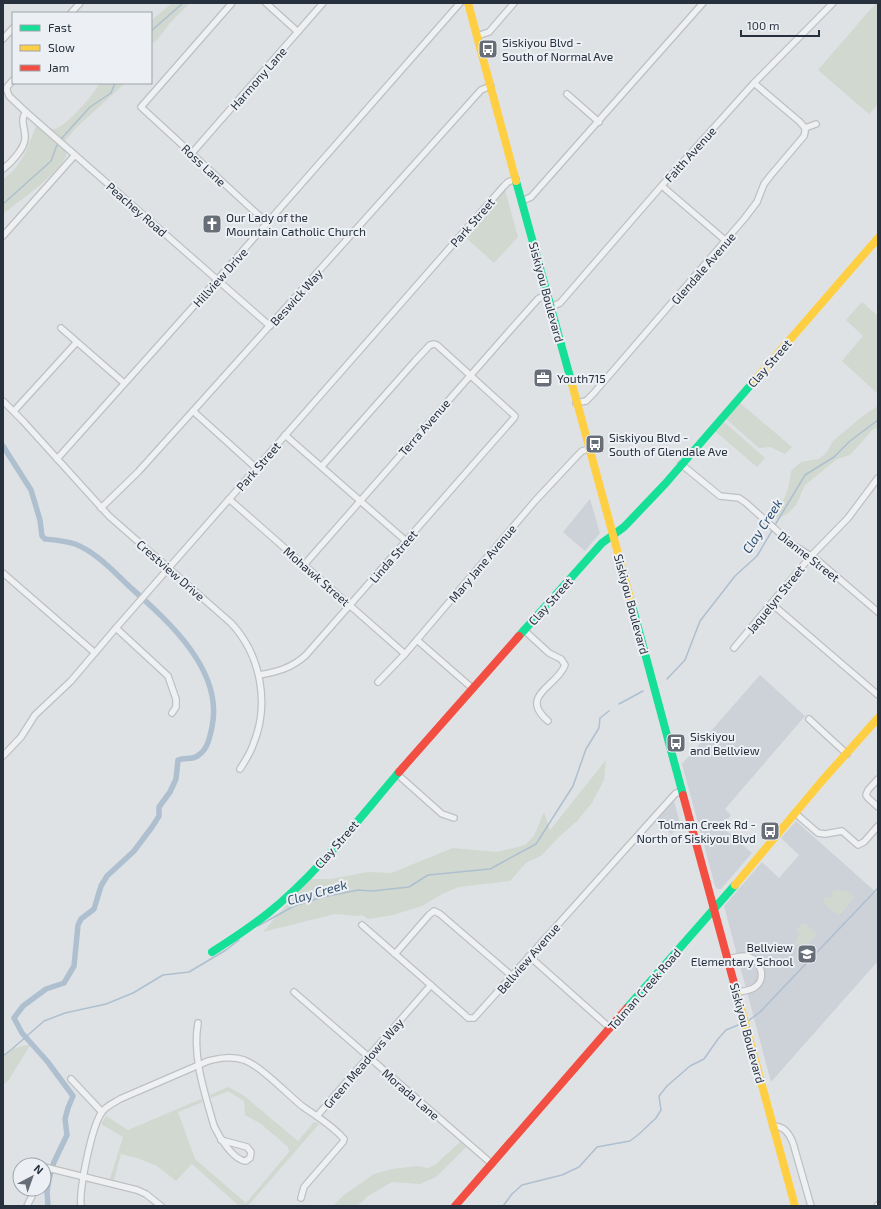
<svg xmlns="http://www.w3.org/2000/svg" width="881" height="1209" viewBox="0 0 881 1209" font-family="'Exo 2',sans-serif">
<rect width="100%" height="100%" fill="#dfe2e5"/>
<g fill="#cdd1d8">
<polygon points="590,499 600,533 585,551 563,532"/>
<polygon points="760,675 805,716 725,809 731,815 722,827 752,853 721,889 717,889 715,886 682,764"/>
<polygon points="674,801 681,827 671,834 656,820"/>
<polygon points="796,821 878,894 878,961 771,1082 724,906 762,862 779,878 799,855 781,838"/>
</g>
<g fill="#d0d8d0">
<polygon points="172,3 190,3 170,23 157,40 151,44 151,21"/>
<polygon points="876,3 878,3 878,104 869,114 818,70"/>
<path d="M100,83H125L77,127L63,143L48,128C50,128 52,129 55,129C67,126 94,94 100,83Z"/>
<path d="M36,126L67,153C63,171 19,201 3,214V179C22,167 28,146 36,126Z"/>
<polygon points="505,190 518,237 494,263 464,236"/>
<polygon points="862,302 878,316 878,394 842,361 863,336 846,320"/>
<polygon points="740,403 792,447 785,454 770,447 759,448 726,419"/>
<path d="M878,406V427L872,430L861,443L850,455L837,459L805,485L796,505L787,514L772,521L769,518C785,501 788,495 791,471L801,462L819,459L827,452L833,441L864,415Z"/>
<polygon points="724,422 765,458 757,467 715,431"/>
<polygon points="606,760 604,780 592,803 577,821 558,838 541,856 527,862 510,881 459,887 442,894 422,906 393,915 368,919 362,915 357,916 335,914 263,932 309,879 331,879 368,872 391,873 453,848 497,852 525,845 534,836 544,812 550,830"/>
<polygon points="839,889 841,891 847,891 854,897 841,914 837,915 822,902 824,900 823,899 828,896 830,898 832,896 831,892"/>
<polygon points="802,924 806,924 817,934 801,952 796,947 798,946 795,943 799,934 796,930"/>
<polygon points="31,1044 8,1081 3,1085 3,1056 12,1049"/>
<polygon points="228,1087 243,1095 298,1141 314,1122 319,1124 248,1206 239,1206 192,1164 176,1181 157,1166 137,1158 121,1154 114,1180 110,1179 123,1137 101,1124 106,1116 128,1130 201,1099 203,1102 178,1112 195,1159 246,1203 289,1152 288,1147 261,1124 245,1115 244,1101 228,1091 211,1098 210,1095"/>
<polygon points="460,1142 466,1147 436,1177 420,1184 392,1182 368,1196 357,1206 333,1206 344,1195 374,1174 392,1169 417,1166 428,1168 435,1165"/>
</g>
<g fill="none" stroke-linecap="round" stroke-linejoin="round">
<g stroke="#aebfcf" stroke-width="1.5">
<polyline points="151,31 183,3"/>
<polyline points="61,139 90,107 111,93 115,83"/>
<polyline points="3,204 51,161 57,145"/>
<polyline points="775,525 805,475 834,457 850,441 878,420"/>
<polyline points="667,679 685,660 700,621 735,576 757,556 773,529"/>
<polyline points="619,704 643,691"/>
<polyline points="258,926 294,906 323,897 358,890 372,891 409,887 428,875 490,869 536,844 573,786 586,749 599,728 600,718 609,711"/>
<polyline points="748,1021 760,1012 878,888"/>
<polyline points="3,1056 12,1049 44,1021 65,1013 106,1004 133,993 163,975 189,972 226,950 239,940"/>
<polyline points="503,1206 512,1194 522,1185 562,1175 579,1167 597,1147 630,1141 639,1134 656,1118 661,1110 659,1096 667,1086 690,1066 704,1059 718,1039 726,1030 743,1023"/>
</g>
<path stroke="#aebfcf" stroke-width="5.5" d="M3,446L31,490L40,520L42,536L45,539C55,540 66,541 75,544C96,552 114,572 130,587C168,621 224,670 212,727C210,736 208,748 200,754C193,761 186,757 178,760L176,779L170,792L159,807V816L152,827L134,851L107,876L101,886L94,909L81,919L78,925L74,966L64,983L46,989L23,1006L14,1018L22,1033L47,1061L73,1096L68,1108L65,1119L67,1135L54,1162L49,1179L47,1192L48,1206"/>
<defs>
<g id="street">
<polyline points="232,3 141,107 267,223"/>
<polyline points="266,3 298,32"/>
<polyline points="71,13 80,3"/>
<polyline points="477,36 489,32 514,3"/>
<polyline points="3,39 13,28"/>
<polyline points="754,83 800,122 805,128"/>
<polyline points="7,90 9,96 26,112 270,326"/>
<polyline points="7,90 7,87 13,80"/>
<polyline points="567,94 599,122"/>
<polyline points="805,128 816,124"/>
<polyline points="192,153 323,3"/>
<path d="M3,169C11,163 24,149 25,139C26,128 19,121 26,112"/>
<polyline points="662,186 726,241"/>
<polyline points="522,201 531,197 703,3"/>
<polyline points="3,236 75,155"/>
<polyline points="551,307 560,303 664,183 754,83 833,3"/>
<polyline points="61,328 124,383"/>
<path d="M3,401L23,421L109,516L231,623C261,655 270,704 253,745C250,754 245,761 240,769"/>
<polyline points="576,403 586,401 593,394 744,219 757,202 764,184 771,175 804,136 805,132 805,128"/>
<polyline points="14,411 76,343"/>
<polyline points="193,411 256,468"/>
<polyline points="285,435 406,541"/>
<polyline points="57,459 218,279 460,3"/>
<polyline points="681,464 720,496 739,498 746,503 793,545 816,559 878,612"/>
<polyline points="229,499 405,654"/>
<polyline points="101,508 138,472 193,411 481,90 491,86"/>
<polyline points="304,565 506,335 538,299 547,294"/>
<polyline points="3,573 95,653"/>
<polyline points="772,604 878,695"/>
<polyline points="116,628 168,676 176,699 176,707 172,713"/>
<path d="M524,630L549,653L561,659L565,665C557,687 518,695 548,721"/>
<polyline points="417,640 472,688"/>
<polyline points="734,648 811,556 848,518 878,478"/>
<path d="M259,675C277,672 292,668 306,655L514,418L515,416L437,345L434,344L430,345L415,361L322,466"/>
<polyline points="378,682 405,654 535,501 577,456 582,451 589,449"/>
<polyline points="809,719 847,754"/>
<polyline points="3,756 21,737 35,715 71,681 116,628 504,186 508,182 516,179"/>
<polyline points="397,774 442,814 454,818"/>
<polyline points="878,779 868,790 866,795 868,798 878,807"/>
<polyline points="795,813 818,833 825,834 842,831 858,845 864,842 878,826"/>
<polyline points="362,925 465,1015 468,1018 474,1018 675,794 682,790"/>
<polyline points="395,954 429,915 434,911 440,914 512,976"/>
<polyline points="529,956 610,1028"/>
<path d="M728,959C734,958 743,954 749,957C762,961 766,980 755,987C750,991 743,991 737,992"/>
<polyline points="294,992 492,1164"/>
<path d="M198,1023C192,1057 205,1094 214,1126C219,1137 234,1161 246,1161L250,1158L251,1152L247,1147L221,1140"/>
<polyline points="71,1079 102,1112"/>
<polyline points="317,1116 368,1057 431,985"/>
<path d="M773,1126C784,1126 789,1133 793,1143L811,1206"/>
<polyline points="37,1165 38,1165"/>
<polyline points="44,1167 137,1190 146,1194 161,1206"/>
<polyline points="27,1206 32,1196 33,1189"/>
<path d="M81,1206C79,1189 92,1125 102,1112C106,1106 114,1103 120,1099L208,1061C220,1058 231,1056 244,1060C262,1067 286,1093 302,1106C316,1116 332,1125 344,1139L343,1142L304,1187L301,1198"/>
<polyline points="877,1206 878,1205"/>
</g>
</defs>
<use href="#street" stroke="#bec0c3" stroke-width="8"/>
<use href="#street" stroke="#eff0f1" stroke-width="5.5"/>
<g stroke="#16e098" stroke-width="8">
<polyline points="516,181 572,384"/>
<polyline points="632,605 683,795"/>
<polyline points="519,636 602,543 624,527 665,484 755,380"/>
<path d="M212,952C231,940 249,928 267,914C317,874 357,821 399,772"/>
<polyline points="627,1008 735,885"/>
</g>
<g stroke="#ffcf43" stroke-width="8">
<polyline points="468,3 516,181"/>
<polyline points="755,380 878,238"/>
<polyline points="572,384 632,605"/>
<polyline points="735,885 821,782 878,718"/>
<polyline points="734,983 795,1206"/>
</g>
<g stroke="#f24e42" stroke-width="8">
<polyline points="399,772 519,636"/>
<polyline points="683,795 734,983"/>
<polyline points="455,1206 627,1008"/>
</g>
</g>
<defs>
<symbol id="bus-square" viewBox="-11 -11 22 22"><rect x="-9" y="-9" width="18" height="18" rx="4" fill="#676e78" stroke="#ecf0f4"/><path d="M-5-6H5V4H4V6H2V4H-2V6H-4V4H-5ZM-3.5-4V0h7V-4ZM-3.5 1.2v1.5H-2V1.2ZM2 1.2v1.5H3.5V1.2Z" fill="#fff"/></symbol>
<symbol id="church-square" viewBox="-11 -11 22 22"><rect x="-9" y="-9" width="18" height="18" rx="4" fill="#676e78" stroke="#ecf0f4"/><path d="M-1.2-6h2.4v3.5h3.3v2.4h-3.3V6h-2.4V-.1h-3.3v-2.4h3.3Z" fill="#fff"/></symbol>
<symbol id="office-square" viewBox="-11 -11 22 22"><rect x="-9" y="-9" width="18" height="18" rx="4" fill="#676e78" stroke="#ecf0f4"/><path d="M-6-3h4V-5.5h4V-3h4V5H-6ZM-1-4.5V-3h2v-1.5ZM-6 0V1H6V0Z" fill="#fff"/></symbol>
<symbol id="school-square" viewBox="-11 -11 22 22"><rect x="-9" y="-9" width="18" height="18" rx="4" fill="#676e78" stroke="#ecf0f4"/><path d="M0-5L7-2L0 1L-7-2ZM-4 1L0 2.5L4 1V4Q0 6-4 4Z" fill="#fff"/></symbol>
</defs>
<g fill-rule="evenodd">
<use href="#bus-square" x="477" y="38" width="22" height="22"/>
<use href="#church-square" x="201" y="213" width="22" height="22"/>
<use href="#office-square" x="532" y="367" width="22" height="22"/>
<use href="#bus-square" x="584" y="433" width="22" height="22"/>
<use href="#bus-square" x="665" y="732" width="22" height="22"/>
<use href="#bus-square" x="759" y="820" width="22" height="22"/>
<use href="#school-square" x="796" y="943" width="22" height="22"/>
</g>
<g text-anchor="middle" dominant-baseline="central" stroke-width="4" stroke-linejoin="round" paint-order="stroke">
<g font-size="12" fill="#27303d" stroke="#ecf0f4" text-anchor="start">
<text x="502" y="42">Siskiyou Blvd -<tspan x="502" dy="14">South of Normal Ave</tspan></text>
<text x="226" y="217">Our Lady of the<tspan x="226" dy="14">Mountain Catholic Church</tspan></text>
<text x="557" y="378">Youth715</text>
<text x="609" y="437">Siskiyou Blvd -<tspan x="609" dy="14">South of Glendale Ave</tspan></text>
<text x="690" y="736">Siskiyou<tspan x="690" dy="14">and Bellview</tspan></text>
<text x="756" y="824" text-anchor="end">Tolman Creek Rd -<tspan x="756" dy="14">North of Siskiyou Blvd</tspan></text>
<text x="793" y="947" text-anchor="end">Bellview<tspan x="793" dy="14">Elementary School</tspan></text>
</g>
<g font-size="12" fill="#27303d" stroke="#ecf0f4">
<text transform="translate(258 78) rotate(-49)">Harmony Lane</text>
<text transform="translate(690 154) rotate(-48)">Faith Avenue</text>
<text transform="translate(204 165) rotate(43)">Ross Lane</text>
<text transform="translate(137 209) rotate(41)">Peachey Road</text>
<text transform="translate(472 222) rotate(-49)">Park Street</text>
<text transform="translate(703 268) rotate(-49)">Glendale Avenue</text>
<text transform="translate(220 277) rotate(-48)">Hillview Drive</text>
<text transform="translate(547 292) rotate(75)">Siskiyou Boulevard</text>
<text transform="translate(296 297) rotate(-48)">Beswick Way</text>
<text transform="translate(769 363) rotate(-49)">Clay Street</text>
<text transform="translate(424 427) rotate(-49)">Terra Avenue</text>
<text transform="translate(258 466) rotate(-49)">Park Street</text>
<text transform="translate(393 556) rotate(-49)">Linda Street</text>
<text transform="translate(809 556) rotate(38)">Dianne Street</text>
<text transform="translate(482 563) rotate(-50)">Mary Jane Avenue</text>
<text transform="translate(171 570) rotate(41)">Crestview Drive</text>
<text transform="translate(317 576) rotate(41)">Mohawk Street</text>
<text transform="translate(775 599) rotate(-51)">Jaquelyn Street</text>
<text transform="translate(550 601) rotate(-48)">Clay Street</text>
<text transform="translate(632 604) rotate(75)">Siskiyou Boulevard</text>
<text transform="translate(336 844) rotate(-49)">Clay Street</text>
<text transform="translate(528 958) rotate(-49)">Bellview Avenue</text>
<text transform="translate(644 989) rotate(-49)">Tolman Creek Road</text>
<text transform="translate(748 1033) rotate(75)">Siskiyou Boulevard</text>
<text transform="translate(363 1063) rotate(-49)">Green Meadows Way</text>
<text transform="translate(411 1094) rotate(41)">Morada Lane</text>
</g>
<g font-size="13" font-style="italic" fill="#334f6f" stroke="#ecf0f4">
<text transform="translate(762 526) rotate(-57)">Clay Creek</text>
<text transform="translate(317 892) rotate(-16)">Clay Creek</text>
</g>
</g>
<rect width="881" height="1209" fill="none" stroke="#27303d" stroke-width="8"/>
<rect x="12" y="12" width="140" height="72" fill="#ecf0f4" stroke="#9da3ab"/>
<rect x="20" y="25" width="20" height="6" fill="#16e098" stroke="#9da3ab"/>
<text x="48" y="32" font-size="12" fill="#27303d">Fast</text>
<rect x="20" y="45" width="20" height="6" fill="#ffcf43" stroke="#9da3ab"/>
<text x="48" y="52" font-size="12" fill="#27303d">Slow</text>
<rect x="20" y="65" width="20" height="6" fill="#f24e42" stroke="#9da3ab"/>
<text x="48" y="72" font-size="12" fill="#27303d">Jam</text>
<g transform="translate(32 1177) rotate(41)"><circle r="19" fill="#ecf0f4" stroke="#9da3ab"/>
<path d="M0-3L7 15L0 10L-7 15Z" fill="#676e78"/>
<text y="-6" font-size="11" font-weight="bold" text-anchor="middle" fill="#27303d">N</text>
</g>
<path d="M741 30v6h78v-6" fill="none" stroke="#27303d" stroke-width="2"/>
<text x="747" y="30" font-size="12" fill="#27303d" stroke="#ecf0f4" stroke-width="3" paint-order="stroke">100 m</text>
</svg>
